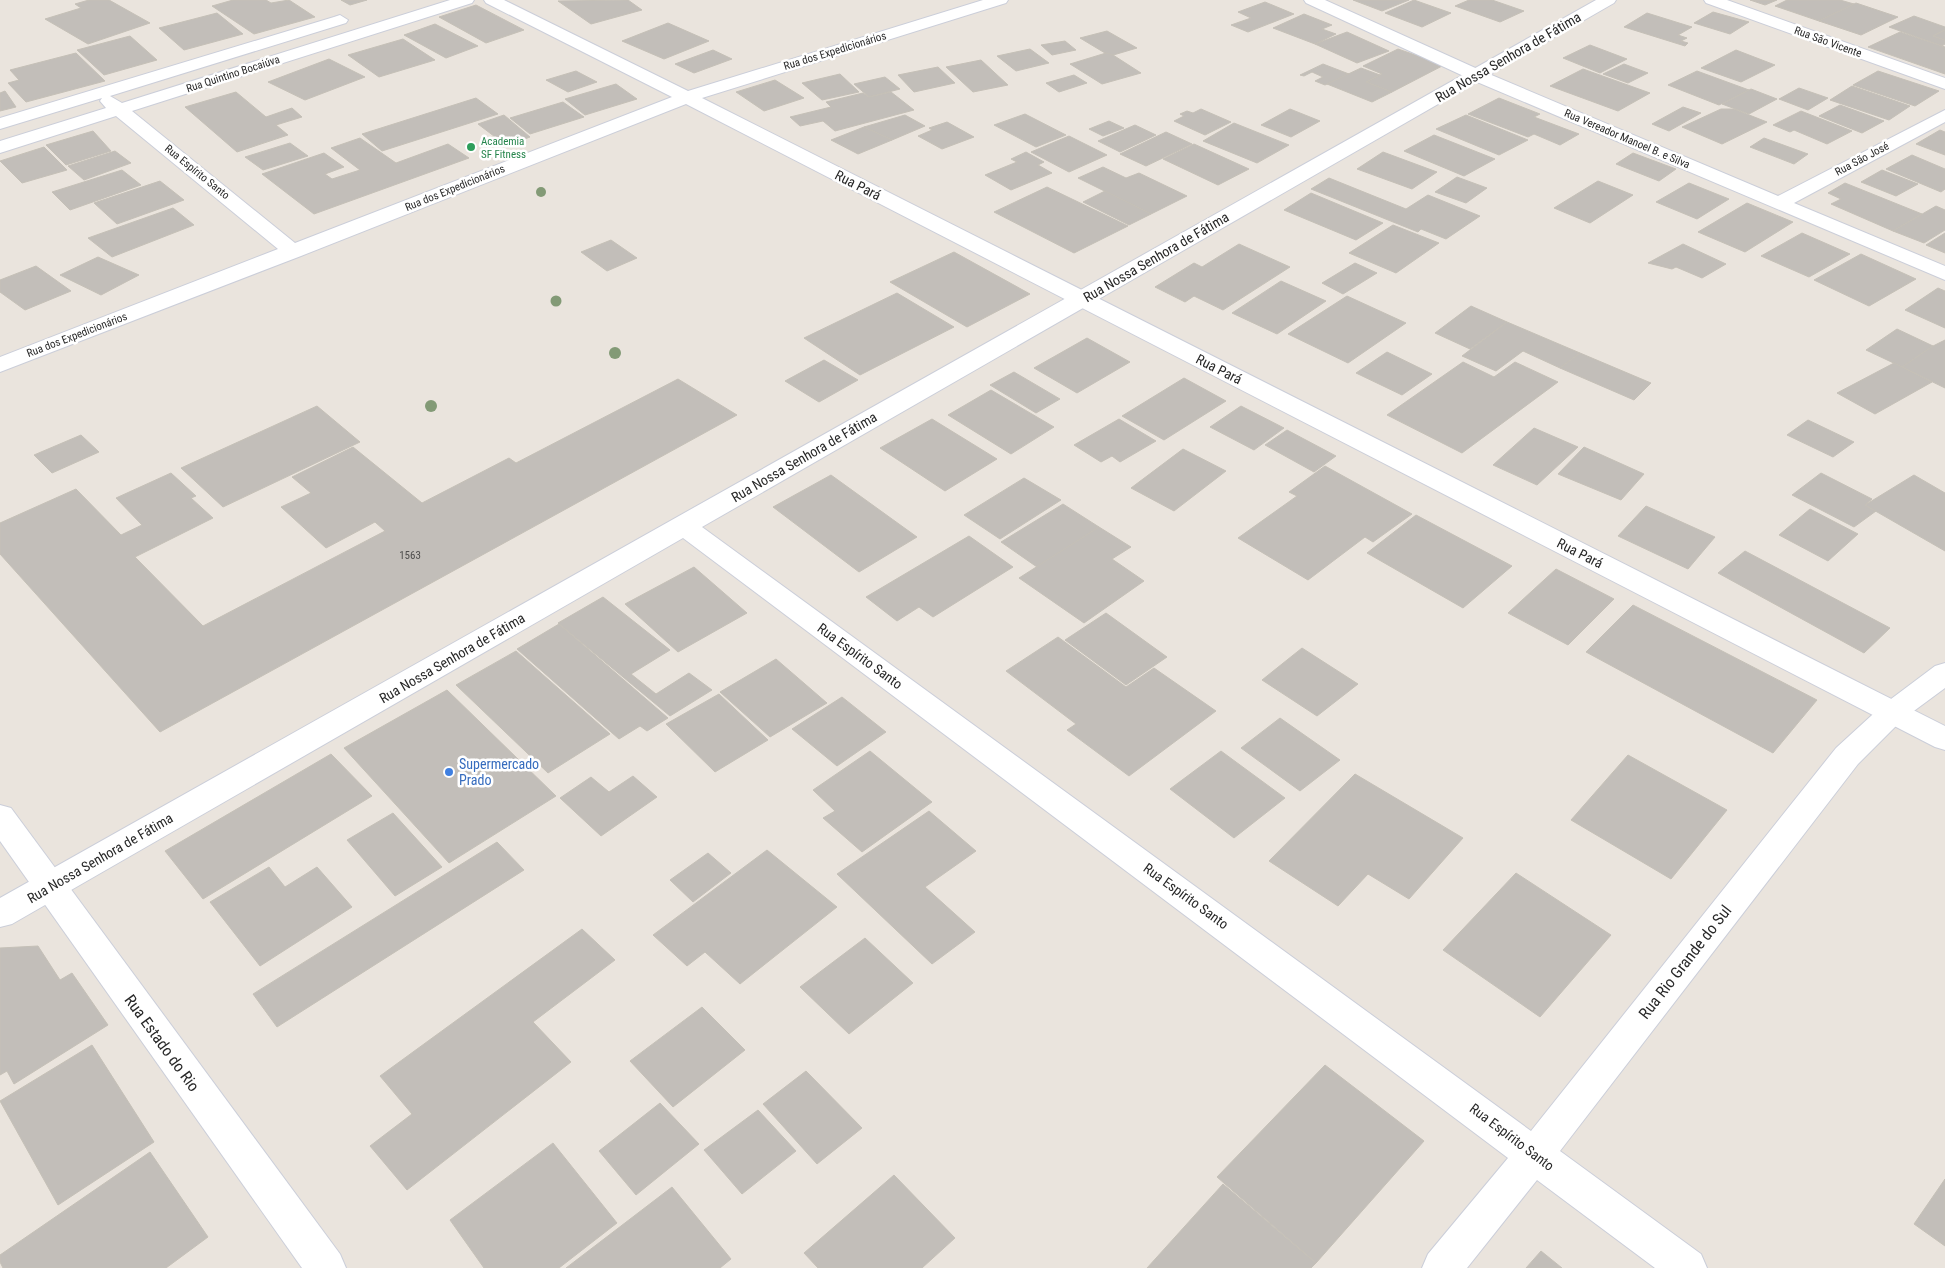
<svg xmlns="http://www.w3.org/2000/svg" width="1945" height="1268" viewBox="0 0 1945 1268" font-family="'Roboto Condensed',sans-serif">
<rect width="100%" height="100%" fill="#eae4dd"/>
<g fill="#c2beb9" stroke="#c5c0b7">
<polygon points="89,0 109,0 150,23 88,44 45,19 81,8 75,4"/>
<polygon points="233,0 266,0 271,3 289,0 315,17 254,34 212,6"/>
<polygon points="341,0 367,0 350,5"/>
<polygon points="628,0 642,10 591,24 558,1"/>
<polygon points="1353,0 1409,0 1382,11"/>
<polygon points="1414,0 1451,13 1422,27 1385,13"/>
<polygon points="1469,0 1492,0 1524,11 1500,22 1455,6"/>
<polygon points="1750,0 1777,0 1765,5"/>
<polygon points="1787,0 1840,0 1854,4 1819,21 1775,6"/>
<polygon points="1265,2 1294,14 1248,32 1231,25 1251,18 1238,12"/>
<polygon points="1856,3 1898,17 1861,35 1819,21"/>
<polygon points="476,5 524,30 486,43 439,17"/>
<polygon points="1713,12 1749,22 1730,34 1694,23"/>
<polygon points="217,13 243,34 184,50 159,28"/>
<polygon points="1647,13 1692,27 1678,35 1687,38 1681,41 1688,43 1685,46 1624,27"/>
<polygon points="1304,14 1332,25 1322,29 1336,34 1315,44 1273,28"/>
<polygon points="1914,16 1945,27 1945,30 1933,36 1945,40 1945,44 1942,46 1889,27"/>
<polygon points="668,23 709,41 664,59 622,41"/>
<polygon points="435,24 478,46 446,58 404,35"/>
<polygon points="1945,30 1945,40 1933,36"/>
<polygon points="1107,31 1137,48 1110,56 1080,38"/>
<polygon points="1347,32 1389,51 1357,63 1315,44"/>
<polygon points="1900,32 1945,47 1945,74 1868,47"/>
<polygon points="130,36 157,60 104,75 77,50"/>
<polygon points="403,39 435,60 379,77 348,55"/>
<polygon points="1065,41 1076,50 1052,55 1041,45"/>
<polygon points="1590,45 1627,59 1600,73 1563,58"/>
<polygon points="1030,49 1049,63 1016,71 997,56"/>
<polygon points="1398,49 1444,65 1392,92 1366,82 1382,74 1363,66"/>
<polygon points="713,50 732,59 694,73 675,64"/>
<polygon points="1736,50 1775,65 1741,82 1701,68"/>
<polygon points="76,53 105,81 26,102 8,83 19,80 10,70"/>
<polygon points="1106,53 1113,55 1141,73 1102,84 1070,64"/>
<polygon points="329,59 365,77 305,100 268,82"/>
<polygon points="981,60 1008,85 973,92 946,67"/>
<polygon points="1323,64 1349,74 1325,85 1315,81 1323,77 1312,72 1304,76 1300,75"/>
<polygon points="1624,64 1648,73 1628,83 1603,74"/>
<polygon points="938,67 955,83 914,92 898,75"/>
<polygon points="1361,68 1380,75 1366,82 1392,92 1372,102 1327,84"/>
<polygon points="1583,69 1650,93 1618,111 1550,86"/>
<polygon points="576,71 597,82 568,92 546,80"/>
<polygon points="1697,71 1749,90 1719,105 1668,85"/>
<polygon points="1878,71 1939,91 1915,106 1853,85"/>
<polygon points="840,74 859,92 822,100 802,83"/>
<polygon points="1074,75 1087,83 1059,92 1046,83"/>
<polygon points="885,77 900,89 869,97 854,84"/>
<polygon points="775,80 804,98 764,111 736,92"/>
<polygon points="616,84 637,99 585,115 565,99"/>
<polygon points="1852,86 1910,106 1889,120 1830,100"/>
<polygon points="1799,88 1828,98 1808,110 1779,99"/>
<polygon points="1751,89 1777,99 1749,114 1722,104"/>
<polygon points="5,91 16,107 0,111 0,93"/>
<polygon points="236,92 266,117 292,108 302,117 276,125 288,135 237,152 185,107"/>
<polygon points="891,92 914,110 835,131 823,121 800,126 790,117 831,107 826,102 863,93 869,97"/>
<polygon points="476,98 498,114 382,151 362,134"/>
<polygon points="1499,98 1540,114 1534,117 1579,134 1560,145 1534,134 1528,137 1468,114"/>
<polygon points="563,102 584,117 530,134 510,118"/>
<polygon points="1840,105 1884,121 1862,133 1819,116"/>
<polygon points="1683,107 1701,113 1669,131 1652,124"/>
<polygon points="1201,109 1231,122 1205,135 1174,121 1184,116 1180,114 1187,111 1193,113"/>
<polygon points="1290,109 1320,121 1291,137 1261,125"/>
<polygon points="1721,109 1734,109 1767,122 1722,144 1682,127"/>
<polygon points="1801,111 1852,131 1827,144 1794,130 1790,132 1773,125"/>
<polygon points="1025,114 1066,135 1036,147 994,125"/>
<polygon points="504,115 530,137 507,146 478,124"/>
<polygon points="905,115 925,126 892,140 864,127"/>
<polygon points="1466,115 1528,140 1499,155 1436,129"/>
<polygon points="1109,121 1124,128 1103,136 1089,129"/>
<polygon points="947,122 974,137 942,149 918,136 932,130 929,128"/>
<polygon points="1234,123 1289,145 1257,163 1203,141"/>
<polygon points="1135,125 1156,135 1120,152 1098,141"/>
<polygon points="864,127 892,140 858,154 831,140"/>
<polygon points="1940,130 1945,132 1945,155 1916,144"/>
<polygon points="93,131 111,151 66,165 46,145"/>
<polygon points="1166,132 1192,144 1146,166 1120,154"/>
<polygon points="1434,135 1495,159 1464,176 1404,151"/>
<polygon points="1069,136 1107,155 1069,172 1031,152"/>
<polygon points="360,138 396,163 448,144 469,158 314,214 262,174 324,153 344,167 325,174 332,179 360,170 331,148"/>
<polygon points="1764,138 1808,154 1794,164 1750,147"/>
<polygon points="290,143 308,156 263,170 245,157"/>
<polygon points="1194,144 1249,169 1218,185 1163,159"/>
<polygon points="44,147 67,170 22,183 0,161"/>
<polygon points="115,151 131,163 84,180 68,166"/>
<polygon points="1026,152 1044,162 1038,165 1052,173 1011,190 985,175 1017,162 1011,159"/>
<polygon points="1383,152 1437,172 1412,189 1357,169"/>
<polygon points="1633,153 1676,169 1659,181 1616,164"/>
<polygon points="1912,155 1945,169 1945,189 1941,192 1886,169"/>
<polygon points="1103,167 1126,178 1139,173 1187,196 1151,214 1078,178"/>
<polygon points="122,170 141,185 70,210 52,192"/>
<polygon points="1882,170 1918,184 1896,196 1861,182"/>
<polygon points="1457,177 1487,188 1466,203 1435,192"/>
<polygon points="1329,178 1406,209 1428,195 1480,216 1446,239 1421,229 1418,232 1311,189"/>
<polygon points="160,181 184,200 117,224 94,203"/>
<polygon points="1598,181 1633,195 1590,223 1554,208"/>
<polygon points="1689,183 1729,199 1697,219 1656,202"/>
<polygon points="1845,183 1922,214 1893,231 1831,204 1841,199 1828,193"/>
<polygon points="1047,187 1128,226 1074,253 994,212"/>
<polygon points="1105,191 1151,214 1129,225 1083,202"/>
<polygon points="1311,193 1383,223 1356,240 1284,210"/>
<polygon points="1747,203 1793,222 1745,252 1698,232"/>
<polygon points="1936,206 1945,210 1945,230 1924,243 1893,231"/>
<polygon points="173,208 194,225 112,257 88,238"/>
<polygon points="1393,225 1439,243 1396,273 1349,253"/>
<polygon points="1802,233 1850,254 1809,277 1761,256"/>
<polygon points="1945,233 1945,253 1926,245"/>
<polygon points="611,240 637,258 607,271 581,252"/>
<polygon points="1239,244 1290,267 1223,310 1194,296 1185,302 1155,287 1194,263 1202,267"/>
<polygon points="1683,244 1726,264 1702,278 1676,267 1672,269 1648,263"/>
<polygon points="954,252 1030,294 967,327 890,282"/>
<polygon points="1861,254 1916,279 1869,306 1814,280"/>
<polygon points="98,257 139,275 101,295 60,275"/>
<polygon points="1355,263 1377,273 1343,294 1322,283"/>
<polygon points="36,266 71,291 25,310 0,292 0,280"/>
<polygon points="1281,281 1326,301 1277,334 1232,313"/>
<polygon points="1938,288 1945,291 1945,328 1905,310"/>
<polygon points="897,293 954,327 860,375 804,338"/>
<polygon points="1347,296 1406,323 1348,363 1288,334"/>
<polygon points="1471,306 1507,322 1470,349 1435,333"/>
<polygon points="1507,322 1580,353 1560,368 1523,351 1496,371 1462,356"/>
<polygon points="1897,329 1933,346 1902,367 1866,350"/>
<polygon points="1087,338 1130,362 1077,393 1034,368"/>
<polygon points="1945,340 1945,388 1902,367 1933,346"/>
<polygon points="1387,352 1432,374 1402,395 1356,373"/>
<polygon points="1580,353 1651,383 1634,400 1560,368"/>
<polygon points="824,360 858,380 819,402 785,381"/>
<polygon points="1463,362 1494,377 1515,362 1558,382 1462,453 1387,415"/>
<polygon points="1894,363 1932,382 1875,414 1837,393"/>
<polygon points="1014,372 1060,399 1036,413 990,385"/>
<polygon points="1184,378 1226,401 1164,440 1122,416"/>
<polygon points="678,379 737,415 160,732 0,554 0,523 76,489 121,535 142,525 116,498 171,473 196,496 191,498 213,518 135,557 203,626 385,531 375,522 326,548 281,507 311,493 292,477 353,447 422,503 509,458 516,463"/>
<polygon points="991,390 1054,427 1011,454 948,415"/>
<polygon points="317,406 360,442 223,507 181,468"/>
<polygon points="1241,406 1284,428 1254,450 1210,427"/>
<polygon points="932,419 997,459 945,491 880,448"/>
<polygon points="1119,419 1156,441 1120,462 1112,456 1101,462 1074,445"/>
<polygon points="1808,420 1854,442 1833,457 1787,435"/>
<polygon points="1534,428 1578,447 1537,485 1493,465"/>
<polygon points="1287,430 1336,456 1314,472 1265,445"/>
<polygon points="81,435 99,452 52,473 34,455"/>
<polygon points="1584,447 1644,474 1621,500 1558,474"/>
<polygon points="1183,449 1226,471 1174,511 1131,488"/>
<polygon points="1325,466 1412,514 1373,542 1365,537 1308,580 1238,538 1297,496 1289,492"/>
<polygon points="1821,473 1872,499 1865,505 1876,511 1854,527 1792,495"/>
<polygon points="831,475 917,537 859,572 773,507"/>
<polygon points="1914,475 1945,493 1945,551 1865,505"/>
<polygon points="1024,478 1061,500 1000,539 964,515"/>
<polygon points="1063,504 1099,527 1037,567 1001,542"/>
<polygon points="1646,506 1715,537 1688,569 1618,536"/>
<polygon points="1810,509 1858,534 1828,561 1779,535"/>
<polygon points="1416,515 1512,566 1463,608 1367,553"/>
<polygon points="1099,527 1131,547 1112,559 1144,581 1084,623 1019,578"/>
<polygon points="969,536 1013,567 933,617 919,607 897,621 866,597"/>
<polygon points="1745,551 1890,628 1864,653 1718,573"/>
<polygon points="694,567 747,613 678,652 625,604"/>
<polygon points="1556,569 1614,599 1568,645 1508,613"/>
<polygon points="603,597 670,650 631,674 656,694 689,673 712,690 670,716 558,623"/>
<polygon points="1633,605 1817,700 1773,753 1586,652"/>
<polygon points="1106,613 1167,657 1126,685 1065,640"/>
<polygon points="559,624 668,718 647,731 640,726 619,739 517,649"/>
<polygon points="1058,637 1126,687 1154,668 1216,711 1129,776 1067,730 1076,724 1006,671"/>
<polygon points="1302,648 1358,684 1317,716 1262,680"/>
<polygon points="516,651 610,734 548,773 456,685"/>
<polygon points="776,659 827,703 770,737 720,692"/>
<polygon points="447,690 556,796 449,863 344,748"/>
<polygon points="719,694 768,740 715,772 666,724"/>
<polygon points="842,697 886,732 837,766 792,729"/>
<polygon points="1280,718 1340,760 1300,791 1241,748"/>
<polygon points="870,751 932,802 862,852 823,818 835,811 813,790"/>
<polygon points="1221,751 1285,798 1234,838 1170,789"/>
<polygon points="331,754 372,796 203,899 165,851"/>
<polygon points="1628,755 1727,810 1671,879 1571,820"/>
<polygon points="1355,774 1463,838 1409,899 1368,874 1338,906 1269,861"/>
<polygon points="633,776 657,797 601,836 560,798 591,777 609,792"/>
<polygon points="929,811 976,851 925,887 975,932 932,964 837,874"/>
<polygon points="393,813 442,867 395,896 347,840"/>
<polygon points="497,842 524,870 277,1027 253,994"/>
<polygon points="767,850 837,907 740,984 705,952 687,966 653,935"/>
<polygon points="708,853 731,873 693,902 670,880"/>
<polygon points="269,867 285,887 317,867 352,907 260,966 210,902"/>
<polygon points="1516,873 1611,935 1540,1017 1443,950"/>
<polygon points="582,929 615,960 533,1022 571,1062 407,1190 370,1146 412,1114 380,1076"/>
<polygon points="865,938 913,983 849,1034 800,987"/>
<polygon points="38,946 60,980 72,973 108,1025 14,1084 7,1071 0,1075 0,948"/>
<polygon points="702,1007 745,1050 673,1107 630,1061"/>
<polygon points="92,1045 154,1142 58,1205 0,1101"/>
<polygon points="1325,1065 1424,1141 1316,1263 1217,1177"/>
<polygon points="806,1071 862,1128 817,1164 763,1104"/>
<polygon points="660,1103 699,1144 636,1195 599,1151"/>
<polygon points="758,1110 796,1151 742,1194 704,1150"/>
<polygon points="553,1143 617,1223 559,1268 484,1268 450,1220"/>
<polygon points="150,1152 208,1237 166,1268 3,1268 0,1262 0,1255"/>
<polygon points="894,1175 955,1238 922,1268 818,1268 804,1253"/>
<polygon points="1945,1179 1945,1246 1914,1224"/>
<polygon points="1223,1184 1316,1263 1311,1268 1147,1268"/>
<polygon points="672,1187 731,1259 720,1268 566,1268"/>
<polygon points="1541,1251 1562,1268 1526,1268"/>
</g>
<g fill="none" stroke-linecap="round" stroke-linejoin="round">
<defs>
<g id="minor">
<polygon points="450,0 474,0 472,3 132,111 295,243 672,97 486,3 484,0 504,0 688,91 983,0 1008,0 1006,3 702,98 1945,726 1945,750 1935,747 686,104 301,256 0,372 0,357 278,249 116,116 0,153 0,141 106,108 100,101 102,98 0,129 0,118 334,17 340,15 348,20 346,23 110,96 122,103"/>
<polygon points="1304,0 1325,0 1482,71 1778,196 1945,110 1945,122 1794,203 1945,266 1945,280 1470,79 1306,3"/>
<polygon points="1704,0 1727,0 1945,78 1945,89 1706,3"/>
<polygon points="0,805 11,808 340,1254 346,1268 302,1268 0,841"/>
</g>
<polygon id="tertiary" points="1596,0 1616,0 1614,3 702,527 1531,1131 1836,748 1883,705 1935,666 1945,663 1945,688 1903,719 1858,764 1560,1151 1701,1254 1707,1268 1655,1268 1537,1180 1467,1268 1422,1268 1428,1254 1508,1158 683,538 12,924 0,927 0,898"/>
</defs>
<use href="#minor" stroke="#cbced9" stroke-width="2"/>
<use href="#tertiary" stroke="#cbced9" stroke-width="2"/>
<use href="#minor" fill="#fff" fill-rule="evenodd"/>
<use href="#tertiary" fill="#fff" fill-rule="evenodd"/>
</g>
<g fill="#839a76">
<circle cx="541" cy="192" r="5"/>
<circle cx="556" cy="301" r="5.5"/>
<circle cx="615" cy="353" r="6"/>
<circle cx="431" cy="406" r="6"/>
</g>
<circle fill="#2e9e5b" stroke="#fff" stroke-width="2" cx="471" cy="147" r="5"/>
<circle fill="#3f7fe0" stroke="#fff" stroke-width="2" cx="449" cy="772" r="5"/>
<g text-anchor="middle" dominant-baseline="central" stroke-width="5" stroke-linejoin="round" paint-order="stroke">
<g font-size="11" fill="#292929" stroke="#fff">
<text transform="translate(1828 42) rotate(20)">Rua São Vicente</text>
<text transform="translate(835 51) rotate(-17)">Rua dos Expedicionários</text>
<text transform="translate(233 74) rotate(-18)">Rua Quintino Bocaiúva</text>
<text transform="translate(1627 139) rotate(23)">Rua Vereador Manoel B. e Silva</text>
<text transform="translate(1862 159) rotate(-28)">Rua São José</text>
<text transform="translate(197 172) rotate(39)">Rua Espírito Santo</text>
<text transform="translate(455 188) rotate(-22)">Rua dos Expedicionários</text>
<text transform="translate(77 335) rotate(-21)">Rua dos Expedicionários</text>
</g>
<g font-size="11" fill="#27864d" stroke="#fff" text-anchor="start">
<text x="481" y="141">Academia<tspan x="481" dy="13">SF Fitness</tspan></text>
</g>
<g font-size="11" fill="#4f4e4d">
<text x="410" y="555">1563</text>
</g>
<g font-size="14" fill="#292929" stroke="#fff">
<text transform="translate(1508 57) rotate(-30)">Rua Nossa Senhora de Fátima</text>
<text transform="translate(858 185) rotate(27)">Rua Pará</text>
<text transform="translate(1156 257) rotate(-30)">Rua Nossa Senhora de Fátima</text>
<text transform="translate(1219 369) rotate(27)">Rua Pará</text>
<text transform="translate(804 457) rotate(-30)">Rua Nossa Senhora de Fátima</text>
<text transform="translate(1580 553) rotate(27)">Rua Pará</text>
<text transform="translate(860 656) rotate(36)">Rua Espírito Santo</text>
<text transform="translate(452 658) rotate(-30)">Rua Nossa Senhora de Fátima</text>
<text transform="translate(100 858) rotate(-30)">Rua Nossa Senhora de Fátima</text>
<text transform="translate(1186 896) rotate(36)">Rua Espírito Santo</text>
<text transform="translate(1512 1137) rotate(37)">Rua Espírito Santo</text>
</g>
<g font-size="14" fill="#366cbe" stroke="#fff" text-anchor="start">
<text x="459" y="764">Supermercado<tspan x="459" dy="16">Prado</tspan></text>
</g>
<g font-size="16" fill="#292929" stroke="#fff">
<text transform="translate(1685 962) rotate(-52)">Rua Rio Grande do Sul</text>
<text transform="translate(162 1043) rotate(54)">Rua Estado do Rio</text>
</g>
</g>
</svg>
